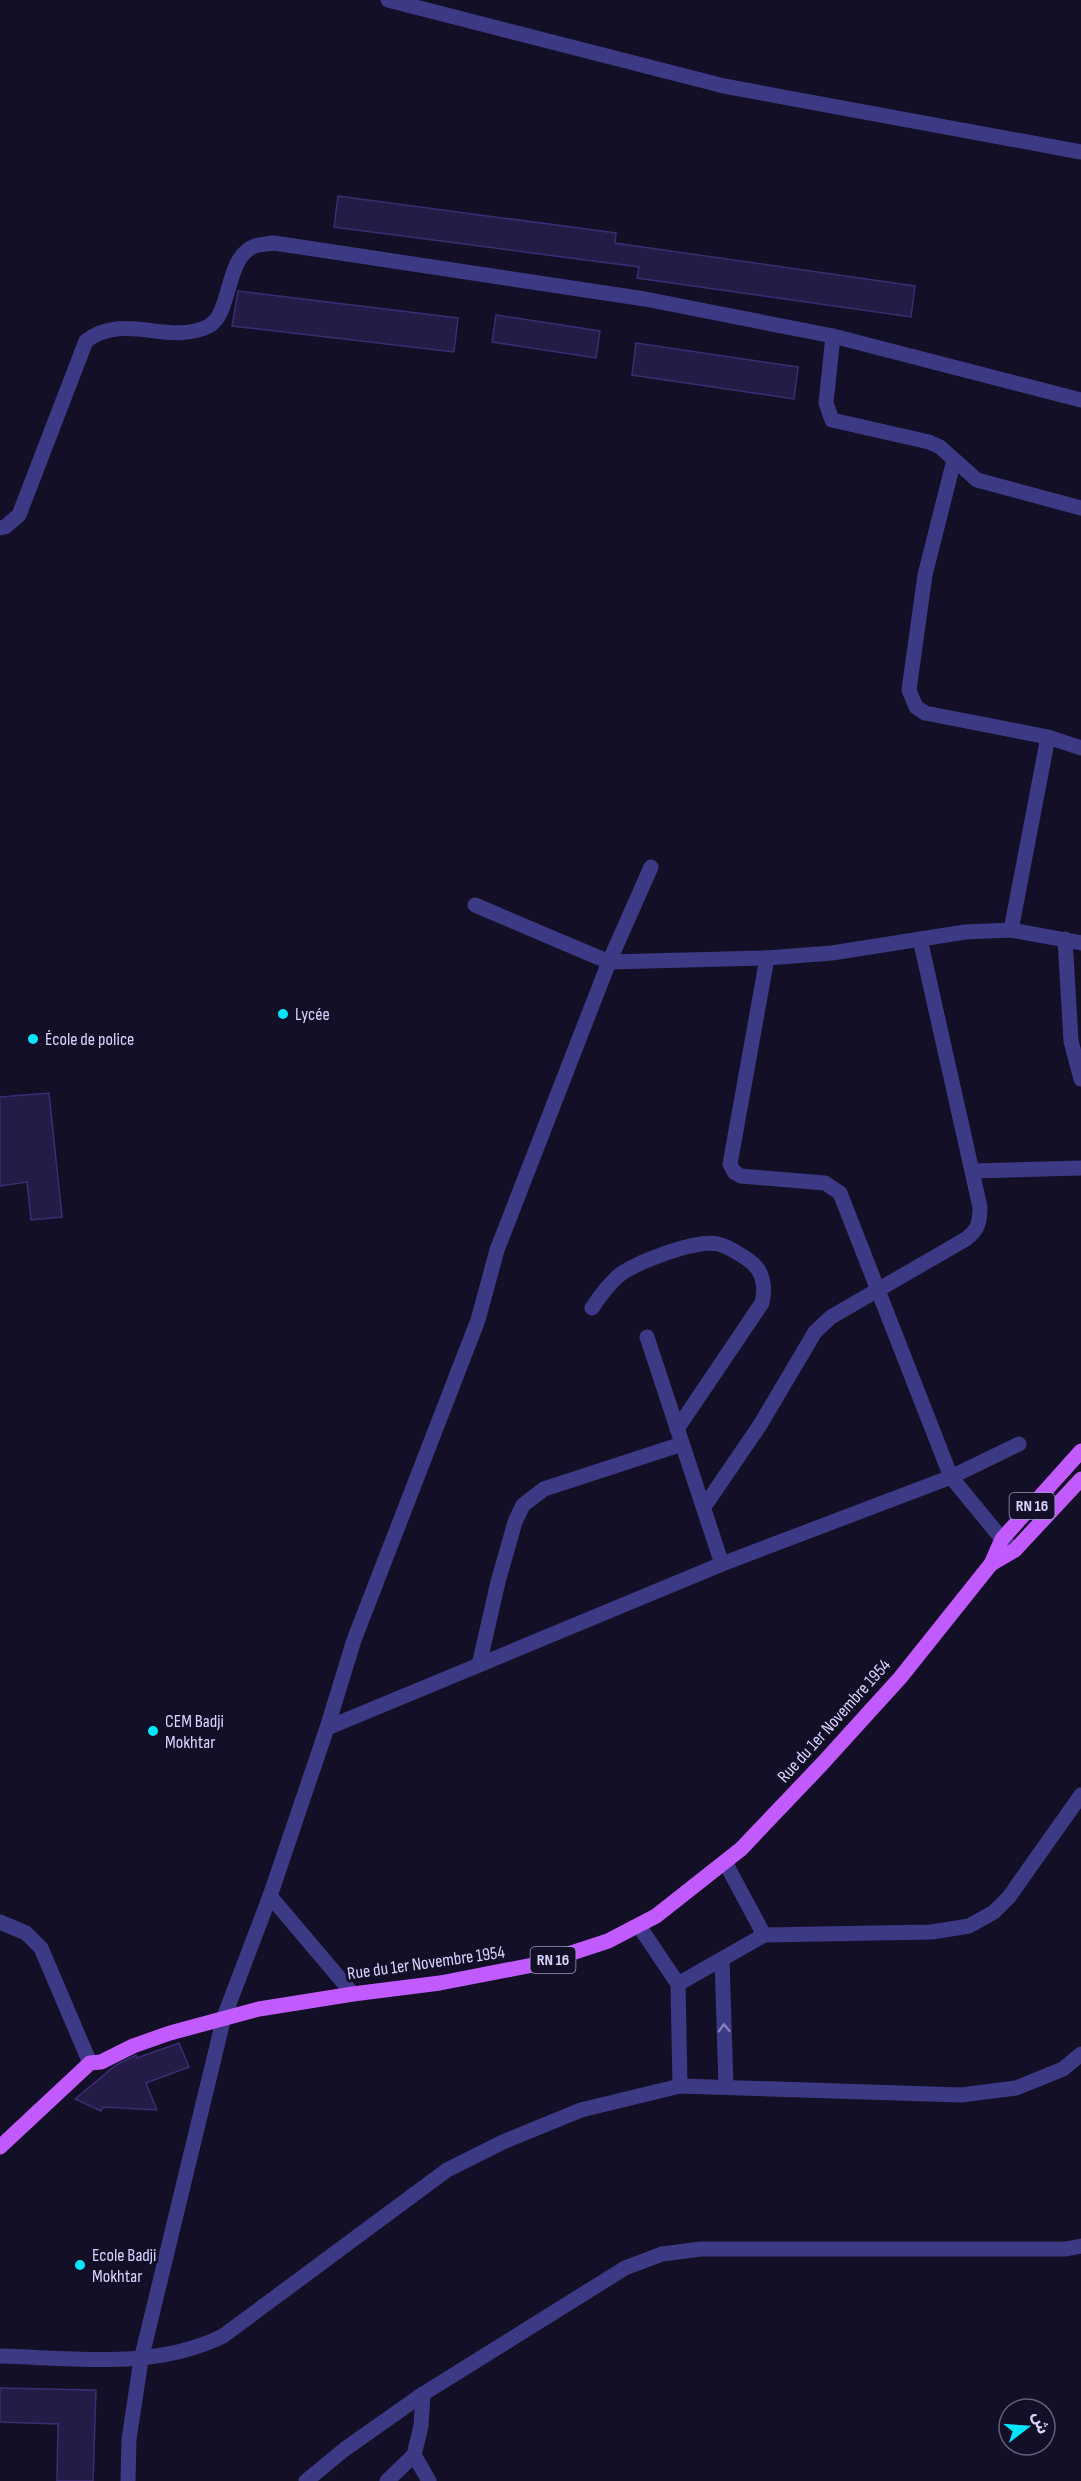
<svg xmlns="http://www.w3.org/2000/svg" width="1081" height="2481" viewBox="0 0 1081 2481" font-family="'Sofia Sans Condensed','Noto Sans Arabic',sans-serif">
<rect width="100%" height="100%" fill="#130f26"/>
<g fill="#241b47" stroke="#3b2d73" stroke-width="1.5">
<polygon points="338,196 616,233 615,243 915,286 911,317 637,278 639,267 334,227"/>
<polygon points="238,291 458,318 454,352 232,326"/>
<polygon points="496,315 600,331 596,358 492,342"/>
<polygon points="636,343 798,367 794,399 632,375"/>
<polygon points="49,1093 62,1217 31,1220 27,1182 0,1186 0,1097"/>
<polygon points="179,2043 189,2067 146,2083 157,2110 103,2107 101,2111 75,2099 116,2065 136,2055 137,2058"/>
<polygon points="0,2388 96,2390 93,2481 57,2481 58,2424 0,2422"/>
</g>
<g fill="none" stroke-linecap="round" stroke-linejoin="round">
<g stroke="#3d3a85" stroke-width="15">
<polyline points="388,0 724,86 1081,152"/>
<polyline points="833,336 1081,400"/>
<polyline points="954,460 925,575 909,690 916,707 925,713 1048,737 1081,748"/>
<path d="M0,528L5,527L19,515L86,341C124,312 167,345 207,327C233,315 224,257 255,246C261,244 268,244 274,243L645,299L833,336L826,403L832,420L929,442L940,447L977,480L1081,508"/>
<polyline points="475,905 609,962 767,958 832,953 965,932 1011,930 1081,943"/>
<polyline points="1011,930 1048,737"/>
<polyline points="1065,939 1071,1041 1081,1079"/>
<polyline points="767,958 730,1164 734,1172 741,1176 825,1183 840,1193 951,1477 1002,1539 1015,1550"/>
<polyline points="972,1171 1081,1168"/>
<path d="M592,1308C600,1296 610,1282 622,1273C641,1261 696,1239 718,1244C728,1246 738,1253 747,1259C763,1269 766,1286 762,1303L677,1429"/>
<polyline points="647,1337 722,1564"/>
<path d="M704,1507L760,1425L815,1332L831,1317L966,1239C978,1230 980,1222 980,1207L920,939"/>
<polyline points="479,1665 498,1582 515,1522 523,1505 544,1489 682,1444"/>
<polyline points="327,1728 354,1640 478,1320 497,1250 609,962 651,867"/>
<polyline points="725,1862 764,1935"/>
<polyline points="270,1896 353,1994"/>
<polyline points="0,1922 26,1933 41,1948 90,2063"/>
<polyline points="639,1926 678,1984 680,2086"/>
<polyline points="722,1960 726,2086"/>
<polyline points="678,1984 764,1935 932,1932 969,1926 994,1912 1009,1897 1081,1795"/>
<path d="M0,2356C75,2358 154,2370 223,2336L447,2170L503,2142L581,2110L680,2086L961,2095L1016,2088L1063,2069L1081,2054"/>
<polyline points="414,2455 429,2481"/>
<polyline points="128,2481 129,2439 141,2360 224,2017 270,1896 327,1728 722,1564 951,1477 1019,1444"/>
<polyline points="306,2481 345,2449 423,2394 625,2268 662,2254 701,2249 1066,2249 1081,2246"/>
<polyline points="387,2481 414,2455 421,2426 423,2394"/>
</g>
<g stroke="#c25bff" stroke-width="15">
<polyline points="991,1564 1015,1550 1081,1479"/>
<polyline points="0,2147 90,2063 101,2062 133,2046 170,2033 259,2009 353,1994 440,1983 538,1964 608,1941 656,1916 741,1849 821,1765 900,1678 991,1564 1002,1539 1081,1451"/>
</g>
</g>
<defs><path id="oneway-chevron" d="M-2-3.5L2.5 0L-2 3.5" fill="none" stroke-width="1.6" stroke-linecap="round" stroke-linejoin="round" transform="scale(1.5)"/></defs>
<use stroke="#837fbc" href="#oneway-chevron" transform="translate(724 2028) rotate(-92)"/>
<g fill="#00e5ff" stroke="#130f26" stroke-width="2">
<circle cx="283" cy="1014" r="6"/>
<circle cx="33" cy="1039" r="6"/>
<circle cx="153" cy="1731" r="6"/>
<circle cx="80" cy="2265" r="6"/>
</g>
<g text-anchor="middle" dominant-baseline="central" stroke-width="6" stroke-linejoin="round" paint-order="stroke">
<g fill="#130f26" stroke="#9e99be" stroke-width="1.5">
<rect x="1009.5" y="1493" width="45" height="26" rx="4.5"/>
<rect x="530.5" y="1947" width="45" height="26" rx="4.5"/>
</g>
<g font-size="16" font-weight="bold" fill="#d9d4ff">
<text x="1032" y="1506">RN 16</text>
<text x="553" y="1960">RN 16</text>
</g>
<g font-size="18" fill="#d9d4ff" stroke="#130f26" text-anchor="start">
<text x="295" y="1014">Lycée</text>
<text x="45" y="1039">École de police</text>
<text x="165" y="1721">CEM Badji<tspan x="165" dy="21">Mokhtar</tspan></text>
<text x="92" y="2255">Ecole Badji<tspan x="92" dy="21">Mokhtar</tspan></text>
</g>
<g font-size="18" fill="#d9d4ff" stroke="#130f26">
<text transform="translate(834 1721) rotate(-48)">Rue du 1er Novembre 1954</text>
<text transform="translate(426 1963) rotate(-8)">Rue du 1er Novembre 1954</text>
</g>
</g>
<g transform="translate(1027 2427) rotate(73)"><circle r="28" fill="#130f26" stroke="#625e7d" stroke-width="1.5"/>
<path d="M0-4.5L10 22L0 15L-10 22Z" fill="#00e5ff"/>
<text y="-9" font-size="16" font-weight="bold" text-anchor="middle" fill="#d9d4ff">ش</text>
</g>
</svg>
